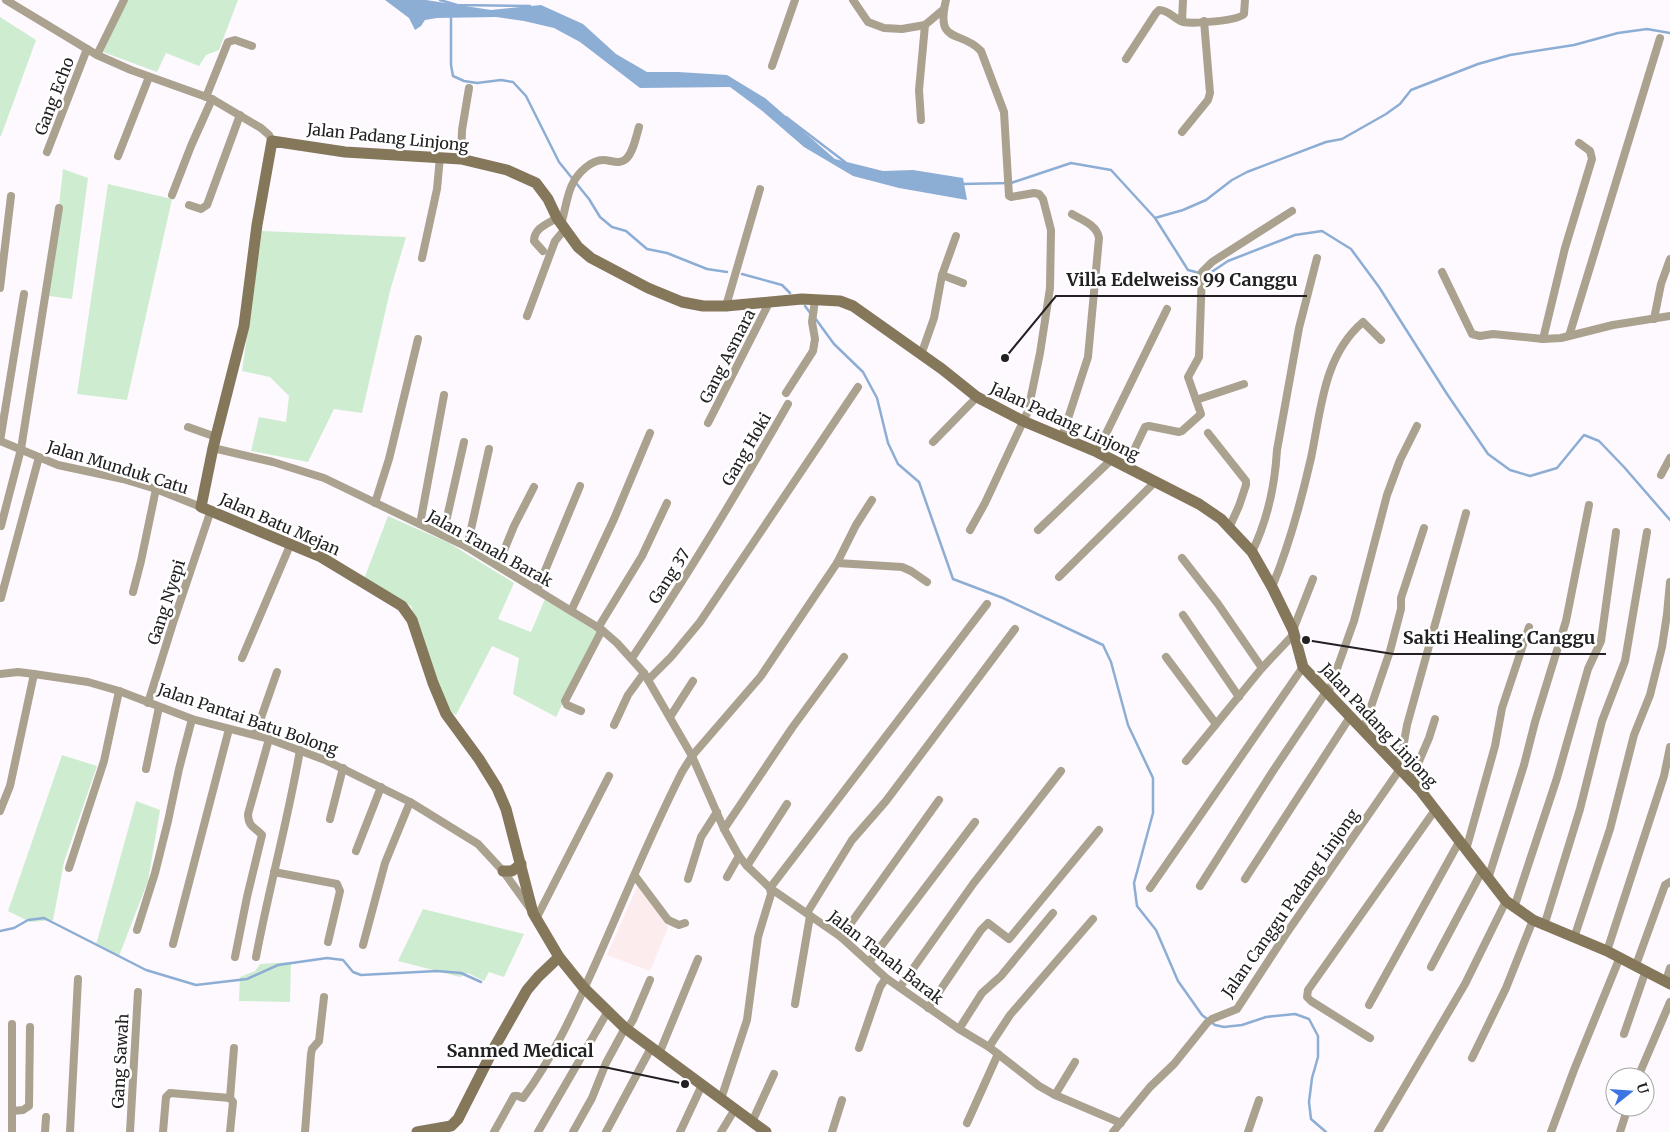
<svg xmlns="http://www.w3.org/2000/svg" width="1670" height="1132" viewBox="0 0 1670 1132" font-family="Merriweather,serif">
<rect width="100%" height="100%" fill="#fef8ff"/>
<polygon fill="#fcecee" points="638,885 668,927 650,971 607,955"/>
<g fill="#ceedd0">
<polygon points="128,0 238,0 219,50 206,55 199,66 166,53 157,72 103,52"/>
<polygon points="0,17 36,40 1,136 0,136"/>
<polygon points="63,169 88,178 72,299 49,296"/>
<polygon points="108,184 172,199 127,400 77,394"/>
<polygon points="262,231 406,237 390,291 362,413 334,409 308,462 251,451 259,417 286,422 289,396 270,377 242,371"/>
<polygon points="388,516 449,543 514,583 498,619 531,632 545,599 598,633 556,717 513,694 519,658 492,646 456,715 449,712 411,606 364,579"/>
<polygon points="62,755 97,766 64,862 53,920 30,922 8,911"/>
<polygon points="136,801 160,810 148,881 119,956 96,945"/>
<polygon points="423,909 524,934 504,977 489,972 484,981 468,973 460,977 398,961"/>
<polygon points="291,962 290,1002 239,1001 240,977 255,971 260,964"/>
</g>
<polygon fill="#8daed4" points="385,0 426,0 491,10 541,5 583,24 616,54 647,72 678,72 727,75 765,98 835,159 883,171 913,170 963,178 967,200 899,188 853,176 804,147 761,110 730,87 640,88 580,42 554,28 524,21 496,17 437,18 425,20 421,26 415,30 409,18"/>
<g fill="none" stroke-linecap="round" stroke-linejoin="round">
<g stroke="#8daed4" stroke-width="2.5">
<polyline points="440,0 457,5 530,6"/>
<polyline points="451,15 451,65 453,76 464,81 477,83 501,80 513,82 526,96 559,162 589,199 600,217 612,227 626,231 647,249 667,253 707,269 727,272"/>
<polyline points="786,117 845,162"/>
<polyline points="961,184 1011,183 1071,163 1111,170 1155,218 1188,270 1207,275 1228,261 1295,235 1322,231 1351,249 1379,287 1447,394 1488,454 1510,470 1530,476 1557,468 1584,435 1599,441 1624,467 1670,520"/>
<polyline points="1155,218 1183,210 1206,200 1232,180 1247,172 1326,142 1342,139 1386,114 1400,104 1411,90 1478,64 1510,55 1574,45 1618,33 1647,29 1670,33"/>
<polyline points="742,274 782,285 790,293"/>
<polyline points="805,306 811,314"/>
<polyline points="815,318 834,344 863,372 877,398 888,443 898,464 919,482 953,579 1003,598 1103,645 1111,662 1128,725 1153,778 1153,813 1134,883 1137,906 1156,930 1178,981 1202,1015 1215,1025 1224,1027 1242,1025 1266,1017 1295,1014 1309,1019 1318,1036 1318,1057 1312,1078 1309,1102 1311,1119 1326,1132"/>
<polyline points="0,931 14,928 28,920 44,918 146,970 196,985 247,979 278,965 327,958 343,960 353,972 361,975 437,971 461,973 481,982"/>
</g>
<g stroke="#aaa18e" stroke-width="8">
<polyline points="6,0 97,55 131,70 212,99 261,128 269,135 272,141"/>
<polyline points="853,0 868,22 884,28 902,29 925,25 944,9"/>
<path d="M946,0C935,46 961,29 981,51L1004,112L1009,196L1011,197L1034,193L1039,194L1043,199L1051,230L1050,288L1040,353L1028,411L985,503L970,530"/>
<polyline points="1182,21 1183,0"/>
<polyline points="97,55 124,0"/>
<path d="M1126,59L1156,13L1159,10C1169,10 1174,19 1183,22C1193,24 1238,21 1244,14L1245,0"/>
<polyline points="772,66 795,0"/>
<polyline points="206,97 228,42 235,40 252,46"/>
<polyline points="921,120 919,90 925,25"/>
<polyline points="1182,132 1208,100 1210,93 1204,21"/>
<polyline points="47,152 87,49"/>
<polyline points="118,156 149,77"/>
<polyline points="461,159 462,130 469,88"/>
<polyline points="172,195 191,146 212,99"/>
<polyline points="189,205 201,209 207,205 240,115"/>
<path d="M561,224C565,212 567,193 573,183C578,173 591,160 603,160C611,160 619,165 626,159C633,153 636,137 639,127"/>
<path d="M543,251L534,241C534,228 547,224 557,218"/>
<polyline points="422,258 437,189 440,157"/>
<polyline points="1442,272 1472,334 1480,336 1493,334 1543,339 1561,338 1613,325 1670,316"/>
<polyline points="942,275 963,283"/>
<polyline points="0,288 11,196"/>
<polyline points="726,306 760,189"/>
<polyline points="527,316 555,241 565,229"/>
<polyline points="1654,319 1661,284 1670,259"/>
<polyline points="1569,336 1660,38"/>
<polyline points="1543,339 1565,248 1592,159 1590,151 1579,143"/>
<polyline points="921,355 934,318 942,275 956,236"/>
<polyline points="786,393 813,351 815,339 812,322 815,300"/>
<polyline points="1196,400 1244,384"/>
<polyline points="708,423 770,301"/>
<polyline points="188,427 216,437"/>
<polyline points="1208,433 1246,481 1246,485 1239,506 1229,528"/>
<path d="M1062,437L1088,357L1099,238C1097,225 1082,220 1072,214"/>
<polyline points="0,441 58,465 123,479 156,489 201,507"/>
<polyline points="0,441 24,294"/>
<polyline points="933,442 977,397"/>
<polyline points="213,448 273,462 324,478 467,547 602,630 617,643 644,673 692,756 724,829 739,856 747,866 770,888 841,937 886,978 959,1029 989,1047 1039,1086 1055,1095 1121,1123"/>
<polyline points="1097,452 1167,309"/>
<polyline points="1126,467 1145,427 1149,426 1179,432 1182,431 1201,414 1188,377 1199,357 1202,272 1212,262 1292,211"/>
<polyline points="1661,475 1670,458"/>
<polyline points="375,503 389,459 418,339"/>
<polyline points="420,524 444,395"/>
<polyline points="1,526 21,449 59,208"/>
<polyline points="1038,530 1111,460"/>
<polyline points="443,535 464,442"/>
<polyline points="467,547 489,449"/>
<path d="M1252,552C1267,521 1275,484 1277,450L1299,328L1317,258"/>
<polyline points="1182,558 1218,604 1262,668"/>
<polyline points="837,563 902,567 911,571 927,582"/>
<polyline points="498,565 514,526 534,487"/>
<polyline points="1059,577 1155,482"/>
<path d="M1272,587C1289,546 1301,502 1311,458C1321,411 1323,356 1363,322L1381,340"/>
<polyline points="537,590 580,486"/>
<polyline points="133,592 141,561 156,489"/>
<polyline points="1,598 39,457"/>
<polyline points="571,611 614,519 650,433"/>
<polyline points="1183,615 1239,697"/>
<polyline points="598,628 642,556 667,503"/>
<polyline points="1293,630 1313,579"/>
<polyline points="1166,657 1216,724"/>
<polyline points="242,658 291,543"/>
<path d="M632,658C688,575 739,490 788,404"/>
<polyline points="0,674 18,672 34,674 88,682 119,691 192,719 269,739 325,760 410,802 478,844 503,871 529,907"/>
<polyline points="648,680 671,657 700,622 858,387"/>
<polyline points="1328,694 1354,621 1387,495 1400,460 1417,426"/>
<polyline points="148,703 173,623 211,510"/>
<polyline points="581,711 567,705 565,701 602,630"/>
<polyline points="670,717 693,681"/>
<polyline points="614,725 628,695 644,673"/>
<polyline points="1363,730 1390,651 1401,609 1401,598 1424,528"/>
<polyline points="255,735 277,672"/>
<polyline points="1186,761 1262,668 1294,634"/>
<polyline points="1396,764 1403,748 1407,725 1466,513"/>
<polyline points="146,769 159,707"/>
<polyline points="1411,780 1429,738 1435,719"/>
<polyline points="0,811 10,786 34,674"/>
<polyline points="330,819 343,768"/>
<polyline points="724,829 792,728 844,657"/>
<polyline points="1466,850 1495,746 1502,708 1529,627"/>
<polyline points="356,851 381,787"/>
<polyline points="747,866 787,804"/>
<polyline points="69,868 104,761 119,691"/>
<polyline points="274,872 337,884 340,891 328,942"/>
<polyline points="635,876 668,920 679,925 685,923"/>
<polyline points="727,877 739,856"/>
<polyline points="688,879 701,837 717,812"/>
<polyline points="1245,879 1350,717"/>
<polyline points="1488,879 1524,765 1535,722 1566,621 1589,505"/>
<polyline points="1200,886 1273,771 1326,692"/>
<polyline points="1150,888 1303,667"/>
<polyline points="1514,908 1557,778 1588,669 1601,641 1616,532"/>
<polyline points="807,913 852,840 886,801 1015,629"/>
<polyline points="536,919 609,776"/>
<polyline points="1544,926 1580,809 1602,721 1625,661 1647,532"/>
<polyline points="137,930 155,873 168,821 179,769 192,719"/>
<polyline points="841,937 939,800"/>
<polyline points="1574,938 1610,829 1634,735 1650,695 1662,647 1667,614 1670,582"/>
<polyline points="173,944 229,729"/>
<polyline points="363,945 385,863 410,802"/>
<polyline points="1607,951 1664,776 1670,747"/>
<path d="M235,957L247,897L262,835C255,827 248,827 248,814L269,739"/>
<path d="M256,957C269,888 288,820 300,750"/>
<polyline points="869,962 975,822"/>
<polyline points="1636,965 1665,885 1670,882"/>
<polyline points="1431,967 1482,871"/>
<polyline points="1666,981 1670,968"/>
<polyline points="900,987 973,884 1061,771"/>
<polyline points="795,1004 810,916"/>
<polyline points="1369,1005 1459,842"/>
<polyline points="928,1008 981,930 988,923 1009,939 1099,830"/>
<polyline points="627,1029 633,1020 650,980"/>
<polyline points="959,1029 982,993 1001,976 1053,913"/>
<polyline points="1624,1034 1646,970"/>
<polyline points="1370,1038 1311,1001 1307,997 1308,990 1435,810"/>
<polyline points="989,1047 1010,1015 1093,919"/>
<polyline points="859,1048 880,987 886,978"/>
<polyline points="659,1054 698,959"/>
<polyline points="1472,1058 1506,988 1533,920"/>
<polyline points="1638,1077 1670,1002"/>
<polyline points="1055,1095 1075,1062"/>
<polyline points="721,1099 747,1020 758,937 771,894 770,888 987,604"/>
<polyline points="12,1111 23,1110 29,1106 30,1027"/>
<polyline points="752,1122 774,1074"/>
<polyline points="967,1123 998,1054"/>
<polyline points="12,1132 12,1024"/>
<polyline points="45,1132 46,1117"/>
<polyline points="70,1132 78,979"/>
<polyline points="130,1132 138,992"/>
<polyline points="163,1132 166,1097 170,1093 230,1098"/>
<polyline points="230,1132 233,1102 230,1098 234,1048"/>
<polyline points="305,1132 311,1054 312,1049 319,1041 324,997"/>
<path d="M494,1132L514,1096H518L523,1098C553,1058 574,1011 594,967C623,902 650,835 682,772L692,756L761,676L837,563L856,525L872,500"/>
<polyline points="538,1132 608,1011"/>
<polyline points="573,1132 592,1098 606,1063 625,1028"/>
<polyline points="606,1132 651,1048"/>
<polyline points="680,1132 702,1085"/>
<polyline points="721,1132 735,1109"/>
<polyline points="832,1132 842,1100"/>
<polyline points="1113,1132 1150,1087 1174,1064 1207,1023 1212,1019 1237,1009 1286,934 1400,769"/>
<polyline points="1248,1132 1259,1100"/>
<polyline points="1378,1132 1465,984 1506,901"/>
<polyline points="1551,1132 1574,1070 1620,957"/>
<polyline points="1620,1132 1628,1107"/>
</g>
<g stroke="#84775a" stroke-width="11">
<polyline points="503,871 512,871 521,864"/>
<polyline points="417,1132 451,1126 458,1119 494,1048 527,990 538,977 559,957"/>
<polyline points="766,1132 625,1028 584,988 559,957 533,913 506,809 497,788 479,759 446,714 433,683 412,620 402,606 321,557 201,507 213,448 244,326 257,225 272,141 345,152 461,159 507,170 536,183 548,199 557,218 578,247 591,258 648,288 682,302 703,306 726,306 802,299 840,301 853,306 942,369 977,397 1023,421 1097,452 1199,504 1221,519 1252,552 1272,587 1293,630 1303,667 1420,790 1506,901 1533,920 1607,951 1670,984"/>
</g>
</g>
<g text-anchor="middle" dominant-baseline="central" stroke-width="5" stroke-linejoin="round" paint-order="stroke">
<g font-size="16" fill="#222022" stroke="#fff">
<text transform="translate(54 96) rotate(-69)">Gang Echo</text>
<text transform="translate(388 137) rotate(6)">Jalan Padang Linjong</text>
<text transform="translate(727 356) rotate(-63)">Gang Asmara</text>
<text transform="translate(1065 421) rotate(25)">Jalan Padang Linjong</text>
<text transform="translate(746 449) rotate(-60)">Gang Hoki</text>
<text transform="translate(118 467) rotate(17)">Jalan Munduk Catu</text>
<text transform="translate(280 524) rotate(24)">Jalan Batu Mejan</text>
<text transform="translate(490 548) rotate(29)">Jalan Tanah Barak</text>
<text transform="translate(669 576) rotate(-57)">Gang 37</text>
<text transform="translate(166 602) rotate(-72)">Gang Nyepi</text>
<text transform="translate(248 719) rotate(19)">Jalan Pantai Batu Bolong</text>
<text transform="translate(1379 725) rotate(47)">Jalan Padang Linjong</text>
<text transform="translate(1290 903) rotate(-55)">Jalan Canggu Padang Linjong</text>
<text transform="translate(886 957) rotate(38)">Jalan Tanah Barak</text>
<text transform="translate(120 1061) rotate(-87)">Gang Sawah</text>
</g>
</g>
<path fill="none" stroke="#222022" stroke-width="2" d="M1005 358L1056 296H1307M1306 640L1393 654H1606M685 1084L604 1067H437"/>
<g fill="#222022" stroke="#fff" stroke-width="2">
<circle cx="1005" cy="358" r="5"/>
<circle cx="1306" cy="640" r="5"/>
<circle cx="685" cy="1084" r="5"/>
</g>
<g font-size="18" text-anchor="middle" font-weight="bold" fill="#222022" stroke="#fff" stroke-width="5" stroke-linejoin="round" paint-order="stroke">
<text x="1182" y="286">Villa Edelweiss 99 Canggu</text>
<text x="1499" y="644">Sakti Healing Canggu</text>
<text x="520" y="1057">Sanmed Medical</text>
</g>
<g transform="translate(1630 1092) rotate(73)"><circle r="24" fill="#ffffff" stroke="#a7a6a7"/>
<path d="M0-4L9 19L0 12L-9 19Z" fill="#3d74e3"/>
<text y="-8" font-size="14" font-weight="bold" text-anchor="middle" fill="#222022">U</text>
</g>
</svg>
